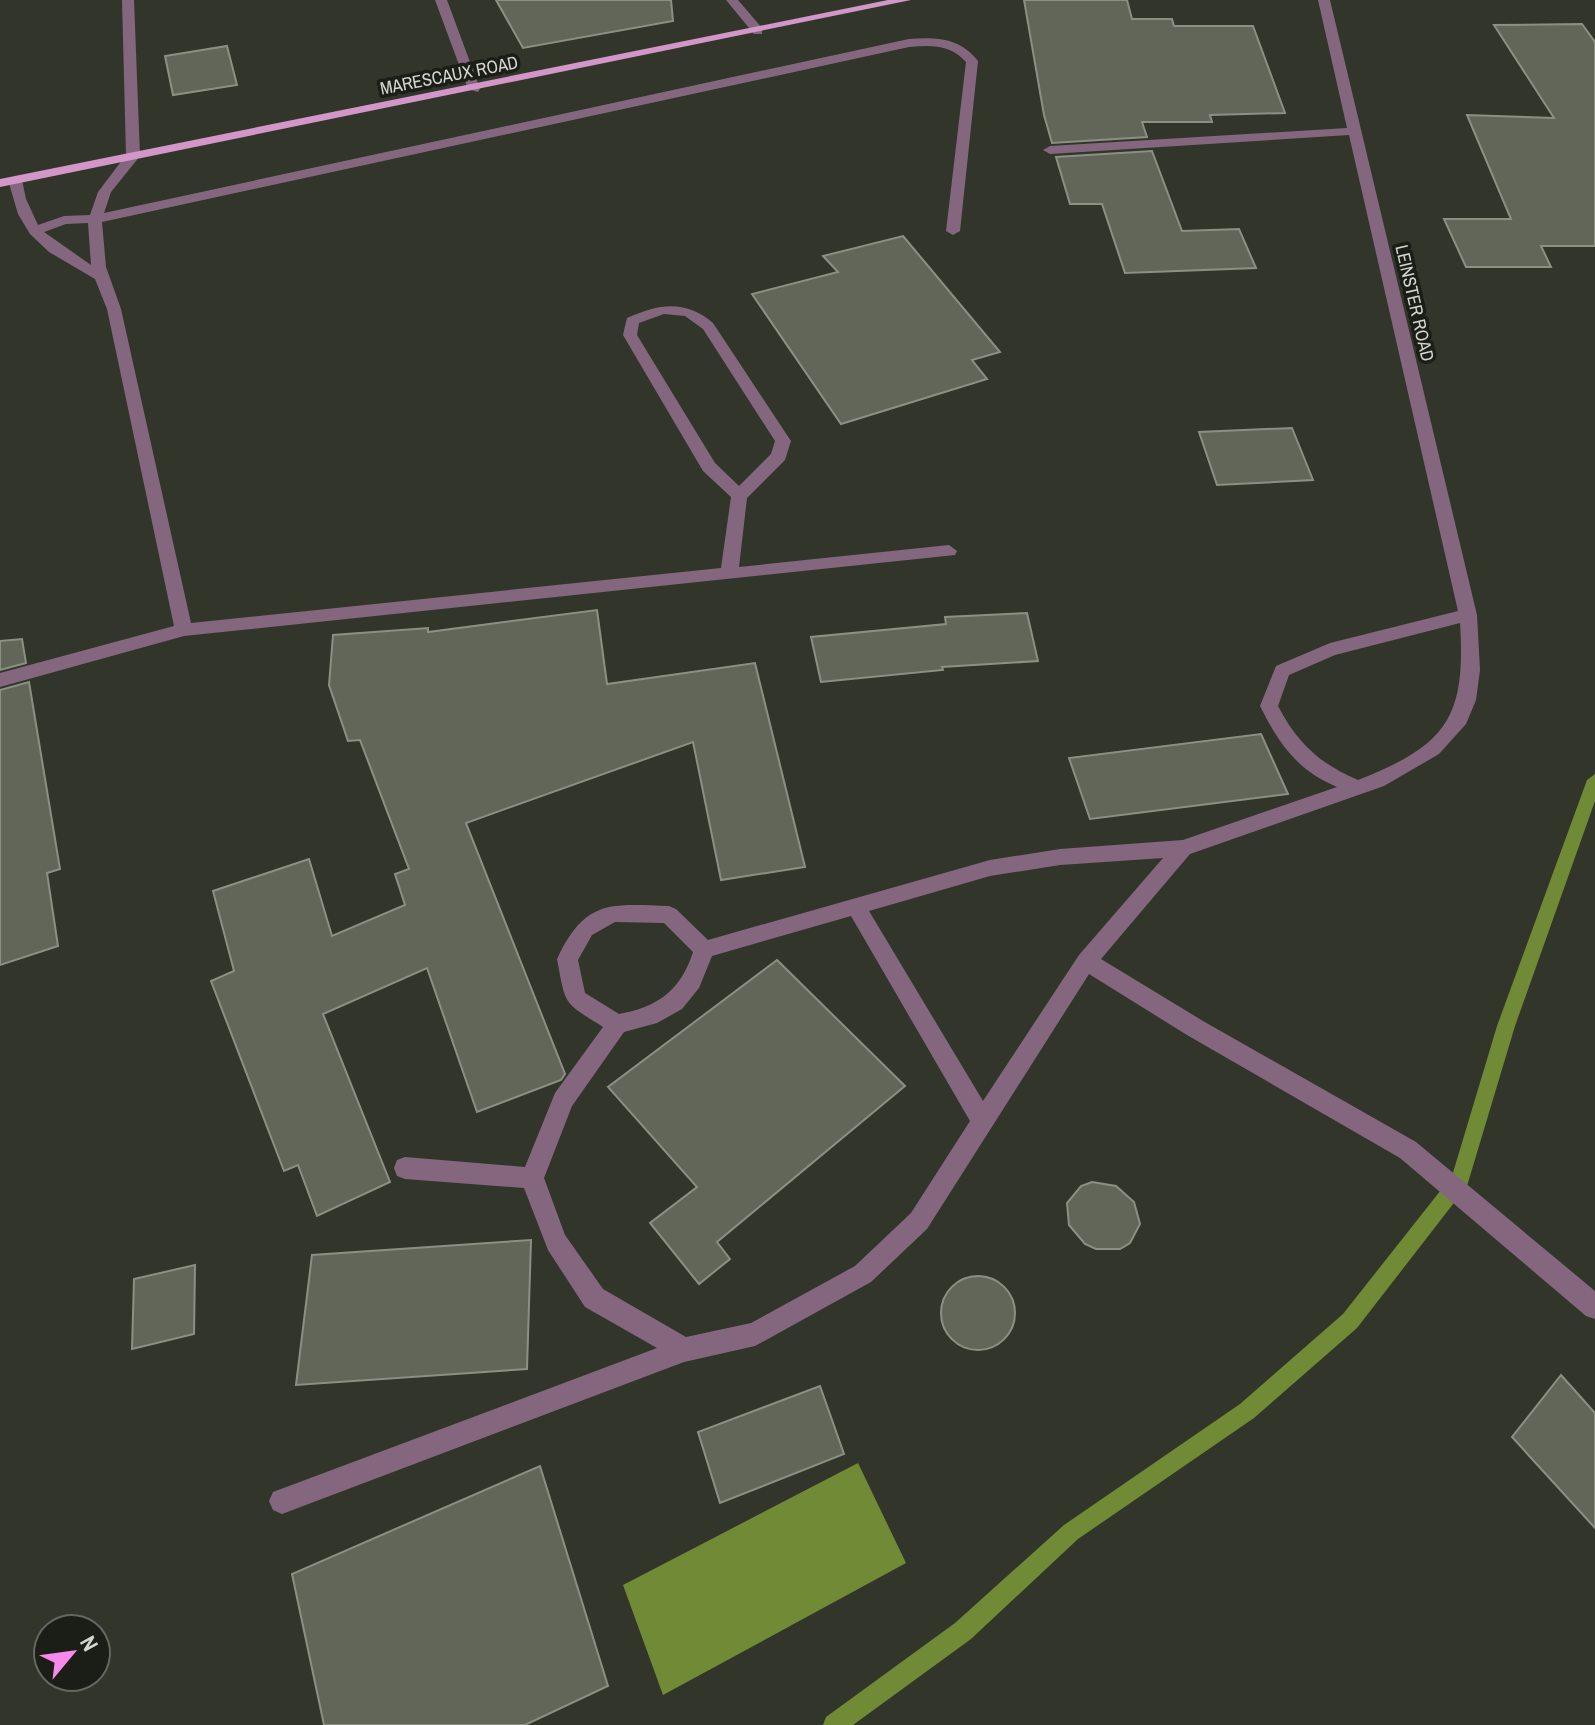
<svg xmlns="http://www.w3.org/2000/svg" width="1595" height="1725" viewBox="0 0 1595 1725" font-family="'Archivo Narrow',sans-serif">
<rect width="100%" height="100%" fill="#32362a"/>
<polygon fill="#708a35" points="858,1463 906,1563 663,1695 623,1585"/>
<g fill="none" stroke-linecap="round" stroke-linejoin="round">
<polygon fill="#708a35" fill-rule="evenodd" points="1595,774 1595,801 1515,1026 1467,1186 1357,1328 1254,1418 1078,1539 971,1639 853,1725 823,1725 826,1717 955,1623 1064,1525 1240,1404 1343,1314 1452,1176 1497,1026 1587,780"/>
</g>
<g fill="#616658" stroke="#8b9082" stroke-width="2">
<polygon points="496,0 671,0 673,21 523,48"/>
<polygon points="1024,0 1127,0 1132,19 1172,19 1174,26 1253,26 1285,113 1210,115 1212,122 1142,122 1147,137 1052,143 1044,115"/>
<polygon points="1582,24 1595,42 1595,246 1541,246 1551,267 1466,267 1444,219 1511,219 1467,115 1554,118 1494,25"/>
<polygon points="227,46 237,85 173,95 165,56"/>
<polygon points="1152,151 1182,231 1239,229 1256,268 1125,273 1102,204 1070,204 1056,157"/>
<polygon points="903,236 1000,352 972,360 987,379 841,424 752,294 838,272 823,256"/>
<polygon points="1292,428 1313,480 1217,485 1199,432"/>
<polygon points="597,610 607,684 755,663 805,867 721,880 693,742 466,823 565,1074 561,1080 477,1112 427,968 323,1014 390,1182 317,1216 298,1165 284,1171 211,981 234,971 213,891 309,859 332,936 405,905 395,874 409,869 360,740 348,741 329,685 333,635 428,628 428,632"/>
<polygon points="1027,613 1038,661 942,667 943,670 821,682 811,637 946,624 945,617"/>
<polygon points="22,639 26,663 0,670 0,641"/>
<polygon points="29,682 60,869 47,873 58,946 0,965 0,690"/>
<polygon points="1261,734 1288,794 1090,819 1069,758"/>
<polygon points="777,960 905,1086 717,1242 730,1259 699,1284 650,1223 697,1187 608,1087"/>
<polygon points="1092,1182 1116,1186 1134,1202 1140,1224 1130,1243 1120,1249 1096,1249 1085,1244 1069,1225 1067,1203 1081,1186"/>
<polygon points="531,1240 527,1369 296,1385 312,1255"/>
<polygon points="195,1265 194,1334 132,1349 134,1279"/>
<circle cx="978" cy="1313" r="37"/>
<polygon points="1561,1375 1595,1413 1595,1528 1512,1437"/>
<polygon points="820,1386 844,1454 720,1503 698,1432"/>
<polygon points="540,1466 608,1686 525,1725 324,1725 292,1574"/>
</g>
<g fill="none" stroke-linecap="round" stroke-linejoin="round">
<g fill="#84677f" fill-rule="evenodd">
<path d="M122,0H134L140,156L111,192L104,213L909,39C937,37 960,38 978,61L960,231L953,235L946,231L966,62C950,44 931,45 909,47L102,222L106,267L121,309L191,623L721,568L731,497L703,471L623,335L627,318C659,304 685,299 713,323L791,441L785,460L747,498L739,567L949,545L957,551L955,555L184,636L0,687V673L174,626L107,309L95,279L49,252L30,234L18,214L8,180L15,176L22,180L26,199L38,225L64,216L90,215L98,192L126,155ZM88,223L91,265L44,232L66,224ZM664,314L685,316L703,329L775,441L771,454L739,486L715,463L637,335L639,323Z"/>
<polygon points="435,0 447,0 480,89 478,92 468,89"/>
<polygon points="726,0 738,0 762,28 762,34 754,34"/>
<path d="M1318,0H1330L1477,615L1480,670L1476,700L1466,724L1439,754L1384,786L1190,854L1101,959L1203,1021L1416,1142L1595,1291V1319L1586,1316L1400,1158L1187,1035L1089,974L927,1229L871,1282L755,1346L684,1362L282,1514L273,1510L269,1501L273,1492L657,1348L585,1307L548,1250L524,1188L405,1179L397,1176L394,1168L397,1160L405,1157L525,1167L555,1093L603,1027C562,1001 566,1006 557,959C585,899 610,904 669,906L676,909L708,940L990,860L1060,849L1183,840L1337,787C1297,770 1279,744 1260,706L1276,666L1330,643L1458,611L1349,135L1050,154L1043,150L1050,146L1347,128ZM1460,623C1466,718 1447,745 1358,780C1319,763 1298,744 1278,706L1289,675L1335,655ZM1163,858L1079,955L983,1101L869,911L990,876L1060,865ZM851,916L970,1121L911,1213L855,1266L751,1323L686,1337L603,1289L565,1235L544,1178L572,1106L624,1032L657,1023L682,1009L699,988L712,956ZM615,922L664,923L693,952C681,990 658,1007 619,1014L585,993L578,960L592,935Z"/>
</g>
<polygon fill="#d396c9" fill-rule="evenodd" points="888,0 911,0 0,187 0,179"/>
</g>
<g text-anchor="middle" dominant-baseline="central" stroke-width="7" stroke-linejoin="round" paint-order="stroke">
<g font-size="18" fill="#d3d6ce" stroke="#1b1d17">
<text transform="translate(449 75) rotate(-11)">MARESCAUX ROAD</text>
<text transform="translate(1415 303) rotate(77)">LEINSTER ROAD</text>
</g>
</g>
<g transform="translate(72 1653) rotate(61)"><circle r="38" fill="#1b1d17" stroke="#656760" stroke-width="2"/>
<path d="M0-6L14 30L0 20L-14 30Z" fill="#f888e9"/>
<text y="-12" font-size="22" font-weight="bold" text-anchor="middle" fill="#d3d6ce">N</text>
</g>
</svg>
